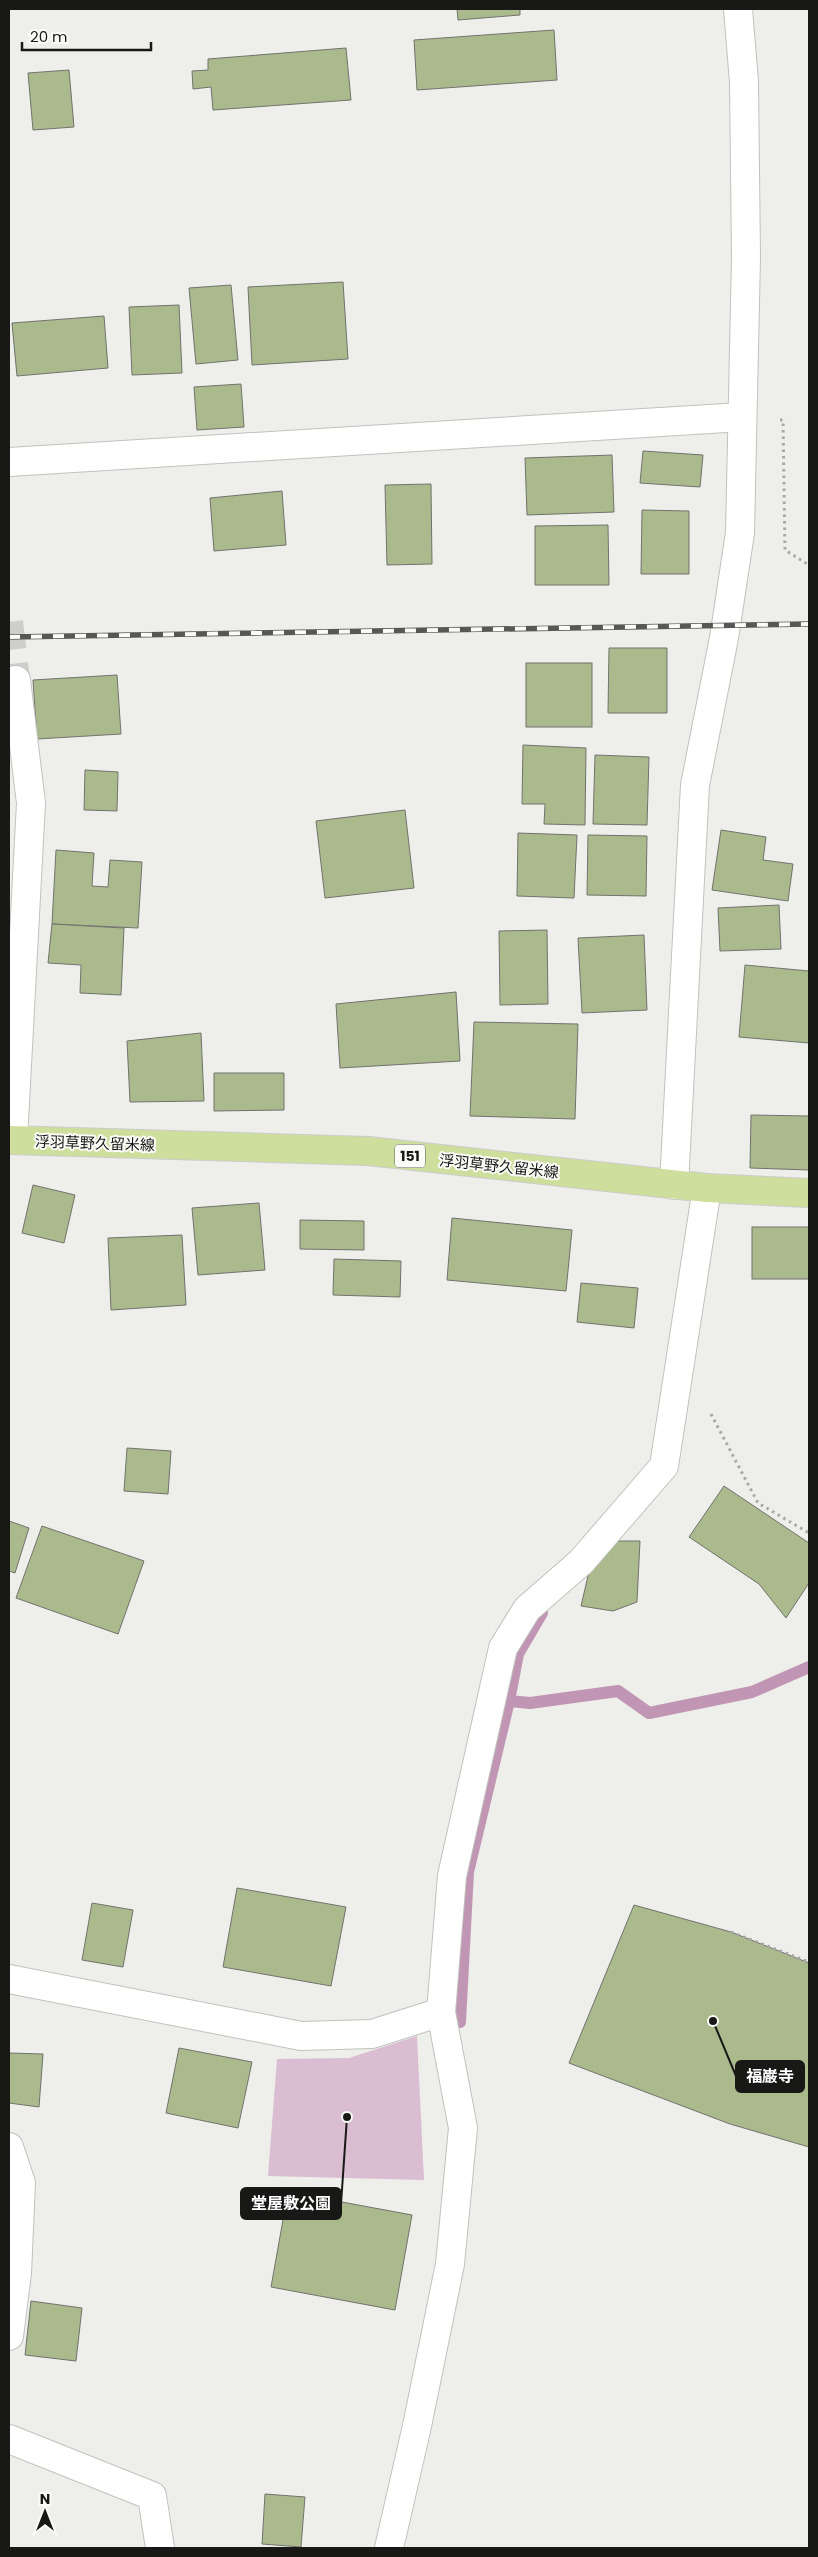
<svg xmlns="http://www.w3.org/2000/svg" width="818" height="2557" viewBox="0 0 818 2557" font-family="Poppins,'Noto Sans JP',sans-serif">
<rect width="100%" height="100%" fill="#eeefeb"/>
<polygon fill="#dabdd1" points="417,2036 424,2180 268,2176 277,2059 349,2058"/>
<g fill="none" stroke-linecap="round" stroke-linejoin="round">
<g stroke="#c196b4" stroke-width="12">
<polyline points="509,1701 530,1703 618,1691 649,1713 752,1692 809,1667"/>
<polyline points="460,2022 468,1872 509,1701 518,1654 542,1613"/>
</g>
</g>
<g fill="#abba8c" stroke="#71726e">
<polygon points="457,9 520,9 520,15 458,20"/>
<polygon points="554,30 557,80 417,90 414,40"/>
<polygon points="346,48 351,100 213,110 211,87 193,89 192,71 208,70 208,59"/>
<polygon points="69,70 74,127 33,130 28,73"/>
<polygon points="343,282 348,359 252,365 248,287"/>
<polygon points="231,285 238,360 196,364 189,288"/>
<polygon points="179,305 182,373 132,375 129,307"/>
<polygon points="104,316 108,368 17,376 12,323"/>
<polygon points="241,384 244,427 197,430 194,387"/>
<polygon points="643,451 703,455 700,487 640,483"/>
<polygon points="612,455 614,512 527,515 525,458"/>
<polygon points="431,484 432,564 387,565 385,485"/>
<polygon points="282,491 286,545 214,551 210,498"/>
<polygon points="642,510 689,511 689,574 641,574"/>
<polygon points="608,525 609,585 535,585 535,526"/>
<polygon points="609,648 667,648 667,713 608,713"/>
<rect x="526" y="663" width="66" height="64"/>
<polygon points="117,675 121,734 37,739 33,680"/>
<polygon points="523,745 586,748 585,825 544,824 545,804 522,804"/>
<polygon points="595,755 649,757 647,825 593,824"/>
<polygon points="85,770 118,772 117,811 84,810"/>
<polygon points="405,810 414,888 325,898 316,821"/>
<polygon points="721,830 766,837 763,860 793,864 788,901 712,890"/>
<polygon points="518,833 577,835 574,898 517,896"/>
<polygon points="588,835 647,836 646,896 587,895"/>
<polygon points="56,850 94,853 92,886 108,887 110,860 142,862 138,928 52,924"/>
<polygon points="779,905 781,949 720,951 718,908"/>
<polygon points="52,924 124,928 121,995 80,993 81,965 48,963"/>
<polygon points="547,930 548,1004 500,1005 499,931"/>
<polygon points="644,935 647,1010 582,1013 578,938"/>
<polygon points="745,965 809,971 809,1043 739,1037"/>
<polygon points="456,992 460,1061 340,1068 336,1004"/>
<polygon points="474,1022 578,1024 575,1119 470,1116"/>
<polygon points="201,1033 204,1101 130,1102 127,1041"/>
<polygon points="214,1073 284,1073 284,1110 214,1111"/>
<polygon points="751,1115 809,1116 809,1170 750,1168"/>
<polygon points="33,1185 75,1195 64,1243 22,1233"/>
<polygon points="259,1203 265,1270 198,1275 192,1208"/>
<polygon points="452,1218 572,1230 566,1291 447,1280"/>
<polygon points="300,1220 364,1221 364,1250 300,1249"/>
<rect x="752" y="1227" width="57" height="52"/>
<polygon points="182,1235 186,1305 111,1310 108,1238"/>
<polygon points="334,1259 401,1261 400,1297 333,1295"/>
<polygon points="581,1283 638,1288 634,1328 577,1322"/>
<polygon points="127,1448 171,1451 168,1494 124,1491"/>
<polygon points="724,1486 809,1543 809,1583 786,1618 759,1584 689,1537"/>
<polygon points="9,1521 29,1528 15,1573 9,1571"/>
<polygon points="42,1526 144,1561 118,1634 16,1598"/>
<polygon points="615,1541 640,1541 637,1602 613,1611 581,1606 595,1546"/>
<polygon points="237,1888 346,1907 331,1986 223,1967"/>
<polygon points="92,1903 133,1910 123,1967 82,1960"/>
<polygon points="634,1905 731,1932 809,1963 809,2147 730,2124 569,2063"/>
<polygon points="179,2048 252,2062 238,2128 166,2113"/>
<polygon points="9,2053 43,2054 39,2107 9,2103"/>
<polygon points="288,2192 412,2215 395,2310 271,2287"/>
<polygon points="31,2301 82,2308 76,2361 25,2355"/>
<polygon points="265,2494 305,2497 301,2547 262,2544"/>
</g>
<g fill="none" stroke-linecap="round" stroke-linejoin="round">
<polyline stroke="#cecfcb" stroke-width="28" stroke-dasharray="28 14" stroke-linecap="butt" points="9,622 16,680"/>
<defs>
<g id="minor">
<polyline points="9,462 742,417"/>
<polyline points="13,1140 31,803 16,680"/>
<polyline points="674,1185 695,785 724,638 740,533 746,257 744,82 738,9"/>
<polyline points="9,1979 301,2036 372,2034 441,2012"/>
<polyline points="9,2147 21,2183 17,2273 9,2336"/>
<polyline points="9,2439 152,2496 160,2548"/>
<polyline points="389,2548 417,2426 450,2264 463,2128 441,2012 452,1876 503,1648 527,1609 581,1562 664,1466 707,1188"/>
</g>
<polyline id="primary" points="9,1140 368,1151 707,1188 809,1193"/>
</defs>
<use href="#minor" stroke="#c1c2be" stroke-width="30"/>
<use href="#primary" stroke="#ccc" stroke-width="30"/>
<g stroke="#a7a8a5" stroke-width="3" stroke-dasharray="2.5 4" stroke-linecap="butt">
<polyline points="780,420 783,420 785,550 809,565"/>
<polyline points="711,1414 758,1503 809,1533"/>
<polyline points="731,1932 809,1962"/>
</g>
<use href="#minor" stroke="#fff" stroke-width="28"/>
<use href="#primary" stroke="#cdde9d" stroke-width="28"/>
<defs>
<polyline id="rail" points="9,637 809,624"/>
</defs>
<use href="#rail" stroke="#575855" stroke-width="5.5"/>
<use href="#rail" stroke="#fbfcf8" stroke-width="4" stroke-dasharray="11" stroke-linecap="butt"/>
</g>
<g text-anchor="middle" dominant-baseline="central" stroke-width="4" stroke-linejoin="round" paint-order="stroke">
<rect fill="#fbfcf8" stroke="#5c5d5a" stroke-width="1" x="395" y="1144.5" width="30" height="23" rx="4"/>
<g font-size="14" font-weight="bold" fill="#181917">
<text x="410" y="1156">151</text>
</g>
<g font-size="15" fill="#181917" stroke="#fbfcf8">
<text transform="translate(95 1143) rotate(2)">浮羽草野久留米線</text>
<text transform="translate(499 1166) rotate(6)">浮羽草野久留米線</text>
</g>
</g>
<path fill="none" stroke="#181917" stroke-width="2" d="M713 2021L736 2076M347 2117L341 2204"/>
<g fill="#181917" stroke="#fbfcf8" stroke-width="2">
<circle cx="713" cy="2021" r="5"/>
<circle cx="347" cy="2117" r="5"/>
</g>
<g fill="#181917" stroke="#181917" stroke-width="2">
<rect x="736" y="2061" width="68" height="31" rx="5"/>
<rect x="241" y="2188" width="100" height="31" rx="5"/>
</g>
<g font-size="16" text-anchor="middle" font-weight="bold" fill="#fff">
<text x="770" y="2082">福巌寺</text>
<text x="291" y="2209">堂屋敷公園</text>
</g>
<rect width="818" height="2557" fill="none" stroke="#181917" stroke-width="20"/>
<g transform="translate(45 2512)" stroke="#fbfcf8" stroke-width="4" paint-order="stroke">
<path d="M0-4L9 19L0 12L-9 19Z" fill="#181917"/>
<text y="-8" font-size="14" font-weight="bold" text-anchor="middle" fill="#181917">N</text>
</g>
<path d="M22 42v8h129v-8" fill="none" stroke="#181917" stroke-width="2.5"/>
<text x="30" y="42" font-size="15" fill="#181917" stroke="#fbfcf8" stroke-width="4" paint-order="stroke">20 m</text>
</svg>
